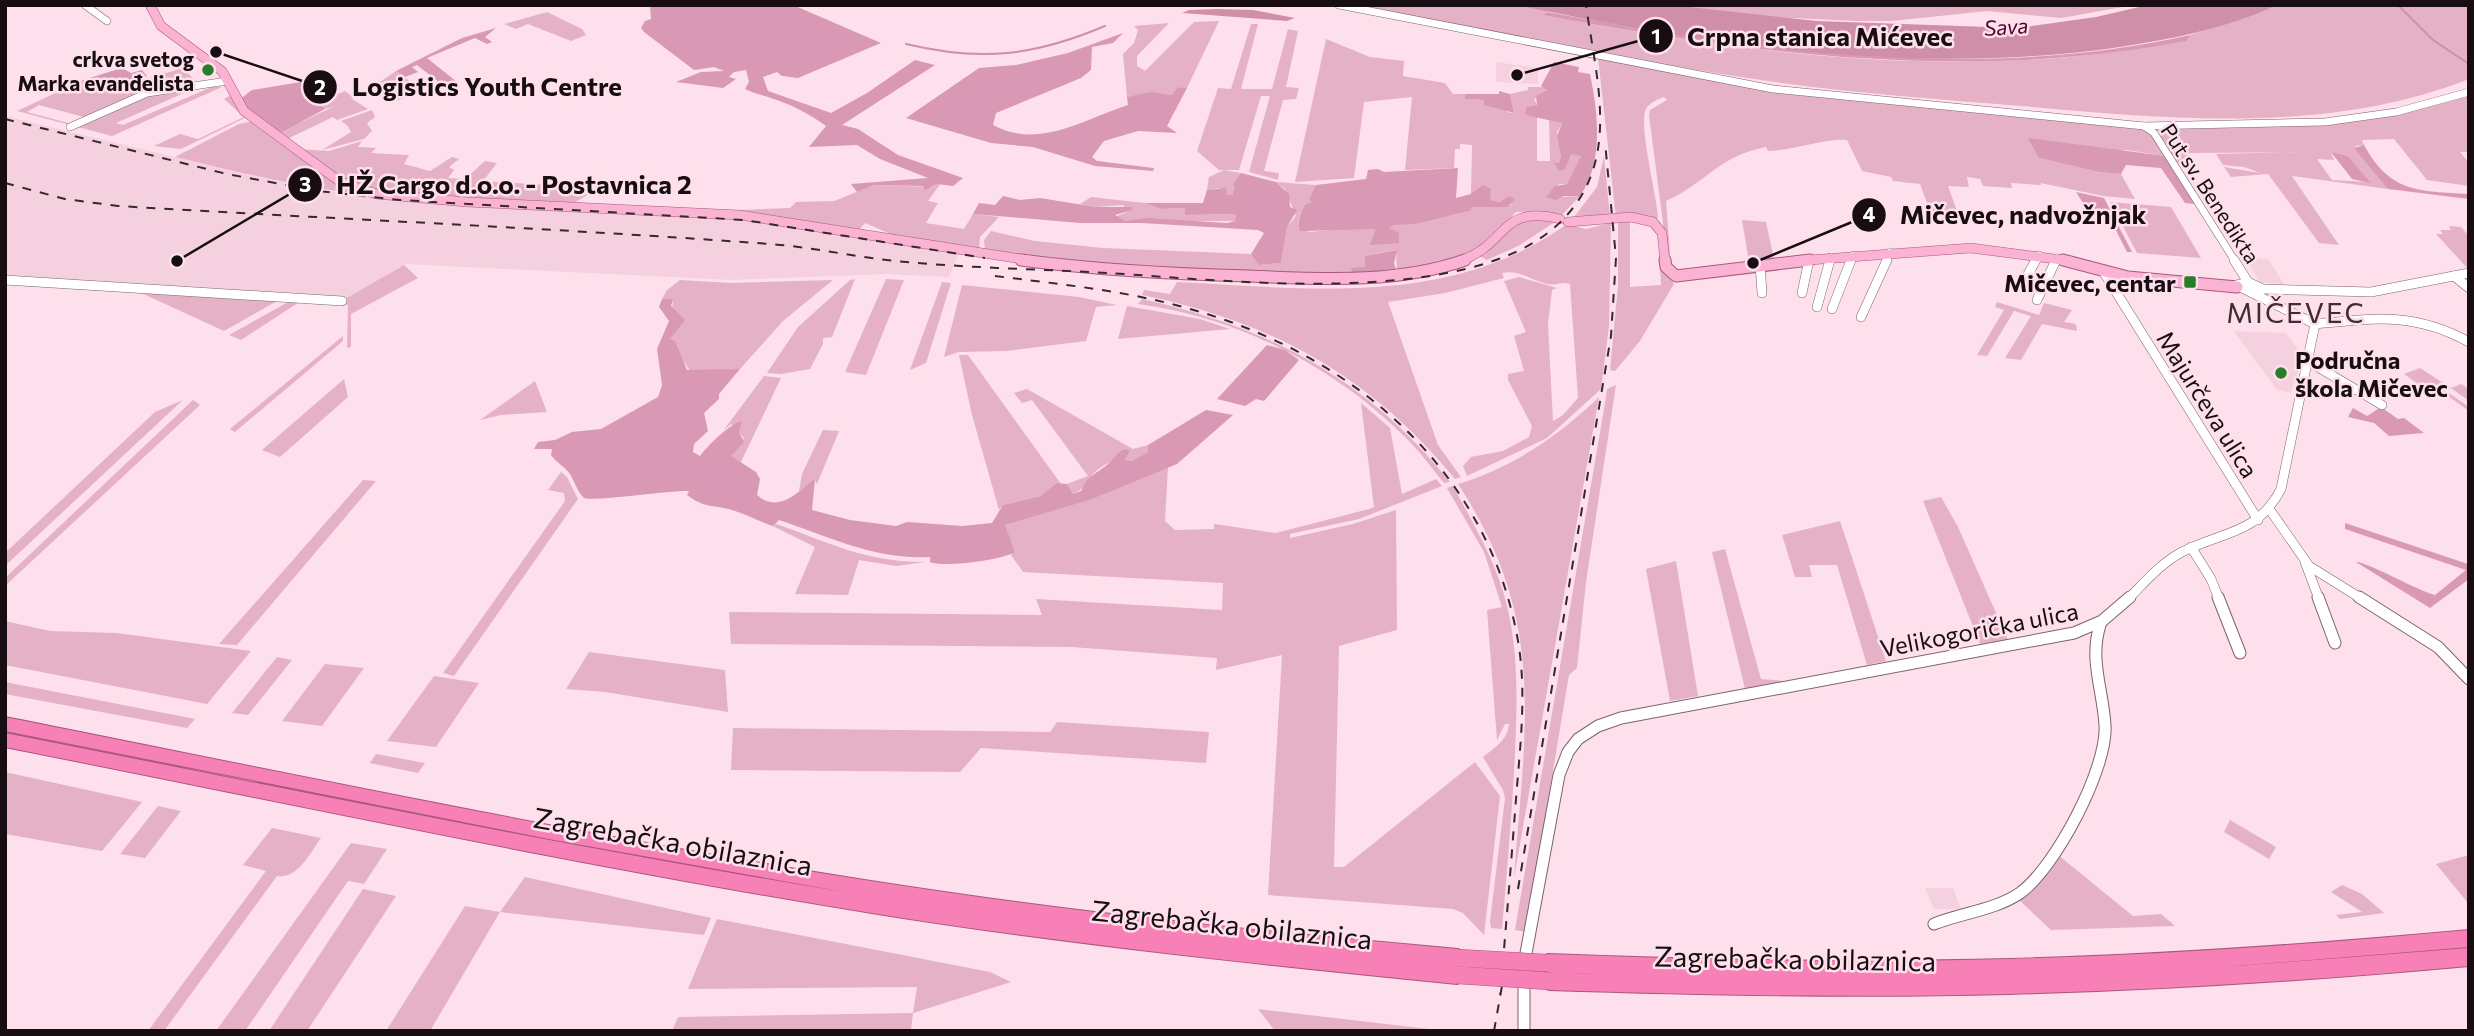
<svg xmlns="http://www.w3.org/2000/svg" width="2474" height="1036" viewBox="0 0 2474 1036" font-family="Commissioner,sans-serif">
<rect width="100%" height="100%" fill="#fde0eb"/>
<g fill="#f5d1df">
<polygon points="1496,62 1538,68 1538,84 1496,82"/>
<polygon points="5,116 261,178 341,193 717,215 960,251 949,277 886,274 731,280 405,264 343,300 5,278"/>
<polygon points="2244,257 2268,259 2284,284 2260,282"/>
<polygon points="2234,331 2286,333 2303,356 2291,393 2277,390"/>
<polygon points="1925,888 1953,888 1961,909 1934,909"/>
</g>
<g fill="#e5b1c6" fill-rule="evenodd">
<path d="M1356,5H1516L1547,11L1544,15C1755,56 1973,82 2185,41L2190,35L2277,5H2469V79C2327,135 2170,119 2021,106C1937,99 1852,93 1768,81C1630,61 1493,31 1356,5Z"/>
<polygon points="1671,5 2134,5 2061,18 1987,11 1892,21 1855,21 1750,16"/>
<polygon points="547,12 582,29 586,35 571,41 528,24 516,29 504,24"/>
<polygon points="1219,21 1187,88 1177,87 1172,95 1158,93 1127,97 1123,54 1134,43 1138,30 1134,26 1169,23 1137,56 1137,66 1145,71 1194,22"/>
<polygon points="1251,24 1258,24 1241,89 1272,89 1288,29 1298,31 1286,87 1299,88 1296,99 1283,100 1264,171 1279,173 1278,180 1249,172 1270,96 1261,96 1239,170 1219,170 1197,151 1218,88 1231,89"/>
<path d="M1326,39L1370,57L1404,61L1403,76L1445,83L1453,94H1465V99L1485,100L1510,113H1514L1510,94L1528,90V87H1545L1547,90L1534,99L1537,105L1526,107L1525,115L1537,117V161H1550L1549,119L1562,123L1557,132L1561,156L1559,163L1555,162L1559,170L1571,154H1580L1581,161L1567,184H1559L1549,193L1559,197L1580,196L1560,217L1540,211L1516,212L1493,237L1473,254L1397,273L1396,250L1365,256V267L1353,276L1071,263L985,251L984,240L991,231L1035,241L1103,248L1251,254L1260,265L1281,263L1287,227L1296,216L1285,189L1276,182L1316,185L1309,199L1313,202L1301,212L1298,222L1309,232C1367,226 1413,226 1470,211L1471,207H1508L1512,204L1490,200L1489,194H1471L1472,145L1460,144V149H1455L1454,168L1405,170L1412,97L1364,102L1354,178L1295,182Z"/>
<path d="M1598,58L1726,82L2135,125L2150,131L2165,156L2127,150L2039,158L2099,172L2121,174L2135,199L2103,196L2041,183V185L2011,183L2012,188L1983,186L1980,179L1967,177L1969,187L1948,186L1958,214L1930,211L1920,184L1893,181L1891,177L1862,171L1847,140C1827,138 1794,150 1768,151L1766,147C1718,156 1706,183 1666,201L1670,254H1667L1649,115L1650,110L1667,100L1664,97C1658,99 1649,103 1646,109C1638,124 1657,197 1658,217L1656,221L1616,217Z"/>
<path d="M183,68L197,83L176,86L222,87L112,136L17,111L83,80L85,90L99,93ZM214,86L123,125L116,123L193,89ZM39,105L84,117L72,124L27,112Z"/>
<polygon points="396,71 425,92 391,102 374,86"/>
<polygon points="345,91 354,98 352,99 368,109 337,120 333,117 285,140 277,133 333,107 325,109 317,103"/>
<polygon points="231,95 249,116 181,149 154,146 180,134 198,139 244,117 224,99"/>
<path d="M2469,96V152H2460L2469,163V186L2427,180L2394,139L2362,140L2364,145L2355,146L2388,189L2292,176L2339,245L2319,243L2268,174L2231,177L2224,167L2260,173L2244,167L2223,165L2216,154L2304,152L2188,153L2182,163H2178L2157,130L2161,127C2266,129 2368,127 2469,96ZM2331,152L2348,156L2370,182L2332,180L2317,159L2334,160Z"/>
<polygon points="372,110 375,117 367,123 372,131 364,139 322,150 351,132 348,126 341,121"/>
<path d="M254,121L339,183L387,197C315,191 246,174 175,157L239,124Z"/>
<polygon points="362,141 358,147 376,148 371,153 409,155 404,164 430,171 452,157 459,159 449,167 454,170 448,178 465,179 485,161 497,163 483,181 599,188 572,204 387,194 350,184 298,149 329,151"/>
<polygon points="1604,156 1610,217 1571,221 1597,187"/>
<polygon points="1224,170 1241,173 1233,187 1234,195 1227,195 1220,188 1207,190 1209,177"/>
<polygon points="937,184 940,184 928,201 938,203 926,223 964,229 973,214 999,217 980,237 979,250 900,238 865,223 859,230 737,213 740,210 790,208 796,202 834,201 874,185 932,187"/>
<polygon points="1091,197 1145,203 1161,209 1185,208 1186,215 1236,214 1235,221 1126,221 1115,217 1127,212 1123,205 1096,207 1080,204"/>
<polygon points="2110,202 2171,207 2201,258 2137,253"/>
<polygon points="1515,219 1558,220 1520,245 1487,260 1480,256 1494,246"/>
<polygon points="1630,219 1630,287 1661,285 1660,266 1674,284 1640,341 1615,371 1610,370 1618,286 1618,221"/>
<polygon points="1742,220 1766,222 1774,259 1749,262"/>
<path d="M1611,223L1609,326L1601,389L1547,438L1467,476L1463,466L1471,457L1503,451L1529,437L1532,426L1508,380V374L1524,371L1514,336L1526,332L1504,281L1519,277L1557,288L1552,290L1548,324L1553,421L1563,415L1578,398L1570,284C1561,281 1557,286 1547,284C1529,280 1520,269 1502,273L1504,278L1445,293L1388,302L1438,445L1461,477L1455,479C1370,376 1273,322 1142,295L1144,290L1170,294L1177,282C1310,289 1452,307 1567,224L1586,229Z"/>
<polygon points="2449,226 2461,227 2469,236 2469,270 2436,234 2443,234 2440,230 2451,230"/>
<polygon points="404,265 418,278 351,314 351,347 347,348 348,306 343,300"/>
<polygon points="855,279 832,337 823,338 823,344 810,369 781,374 767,373 798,327 850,280"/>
<polygon points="886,279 904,280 866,375 845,372"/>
<polygon points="680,280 731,283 833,280 783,321 740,369 691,372 669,340 673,300 662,299 667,290"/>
<polygon points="942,282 951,283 926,363 910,370"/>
<polygon points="962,285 1079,297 1117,305 1096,307 1086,341 1007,351 959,352 944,357"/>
<polygon points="139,292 279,300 224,331"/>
<path d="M1142,299C1269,327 1368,379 1450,482L1444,483C1431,467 1418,449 1403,435C1332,365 1236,317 1138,304Z"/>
<polygon points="290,301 301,301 241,340 229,335"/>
<polygon points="1997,302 2039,315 2044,303 2072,310 2064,322 2076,324 2077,331 2042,324 2021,360 2005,358 2031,316 2014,311 1987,356 1977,355 2004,310 1995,307"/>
<polygon points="1127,306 1200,319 1230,329 1118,339"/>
<polygon points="343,336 343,341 235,432 230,429"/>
<polygon points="959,355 968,355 1061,484 1041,496 1003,505 999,510 972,415"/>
<polygon points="2420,368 2451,388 2461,384 2469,389 2469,401 2451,388 2446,391 2469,407 2469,411 2445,394 2436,397 2404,374"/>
<polygon points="764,376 781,378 740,464 731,456 744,438 731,424 723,431"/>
<polygon points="344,379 348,397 280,457 262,450"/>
<polygon points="535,381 547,412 501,415 480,420"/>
<polygon points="1616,385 1586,582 1577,668 1569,675 1526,932 1515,930 1606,397 1607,389"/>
<path d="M1027,389L1133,449L1148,445V452L1132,461L1125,460L1130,451C1119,457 1106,463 1096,471C1088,478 1084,490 1073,494L1067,484L1088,476L1032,400L1022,403L1014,393Z"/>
<path d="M1599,397L1514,878C1525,725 1548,621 1458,484C1511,468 1559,436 1599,397Z"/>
<polygon points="183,400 170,412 5,566 5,553 155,412"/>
<polygon points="193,400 200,405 5,586 5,578"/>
<polygon points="1361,403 1390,428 1402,494 1436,479 1442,486 1359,519 1290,534 1290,538 1353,524 1396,510 1397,630 1339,646 1334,867 1344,867 1475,762 1500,796 1484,935 1463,913 1453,909 1268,895 1282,655 1216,670 1217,658 1072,647 731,644 729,612 1042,615 1036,599 1222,610 1223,583 1023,572 1011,555 1015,551 1004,525 1090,500 1168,467 1165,521 1175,530 1214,529 1214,524 1276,533 1369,509 1374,507"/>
<polygon points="823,430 839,431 817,484 815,480 799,491 802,474"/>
<polygon points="561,472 567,477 578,499 454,676 443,673 565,501 564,493 548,490"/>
<polygon points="363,480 376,481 237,645 219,644"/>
<path d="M1453,486C1474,525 1497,563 1507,606C1519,656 1517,704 1515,754C1512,813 1507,871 1502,929L1491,928L1490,921L1505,798L1503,790L1483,757C1494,748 1508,740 1509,724H1505L1497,740L1487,610L1502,607L1484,552L1447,488Z"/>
<polygon points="1941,497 1958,527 2008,640 1980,644 1923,501"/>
<polygon points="1840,521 1886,661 1867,665 1837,565 1809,565 1812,577 1795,577 1782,535"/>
<path d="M776,524C831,543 864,562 925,562L896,566L859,560L848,595L795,594L815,547L773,526Z"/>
<polygon points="1725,549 1761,679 1785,681 1745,689 1712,552"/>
<polygon points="1676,561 1698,696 1670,701 1646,569"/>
<polygon points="5,621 50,631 117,633 251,651 207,704 5,665"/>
<polygon points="589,652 725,670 728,712 605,692 566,689"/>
<polygon points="277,657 292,660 248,715 232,713"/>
<polygon points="325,664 364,668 322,726 282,721"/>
<polygon points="434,676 479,683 436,747 387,741"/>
<polygon points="5,682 195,719 187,728 5,694"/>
<polygon points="1057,722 1209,732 1206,763 981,748 960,772 731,770 733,728 1050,732"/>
<polygon points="376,754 425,763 418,773 370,763"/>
<polygon points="5,772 142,802 102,851 5,834"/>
<polygon points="158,806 181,811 145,858 120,854"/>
<polygon points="2230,820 2276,847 2269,859 2224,832"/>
<path d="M272,828L321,838C310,853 298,879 277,876L164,1031H148L266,871L243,865Z"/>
<polygon points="351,843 387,849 364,884 348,881 245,1031 216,1031"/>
<polygon points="2058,855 2133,916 2161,914 2175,926 2051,930 2018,899"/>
<polygon points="2469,855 2469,903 2468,903 2436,864"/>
<polygon points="525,877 711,918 704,935 500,912 430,1031 386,1031 465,906 500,912"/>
<polygon points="2342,885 2362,894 2384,913 2340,919 2336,915 2362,912 2331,892"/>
<polygon points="363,889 396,896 307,1031 269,1031"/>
<polygon points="717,919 990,972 1011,982 913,1013 911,1031 672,1031 678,1017 913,1013 917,987 688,989"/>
<polygon points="1258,1009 1437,1030 1438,1031 1275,1031"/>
</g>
<g fill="#d998b3">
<path d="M650,5H793L881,43L798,78L782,76L777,72L763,77L768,91L831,113L867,93L915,60L935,65L842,125L858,129L898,155L963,178L953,186L937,184L925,190L923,186L874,185L857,192L851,184L928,178L880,159L857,145L809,147L826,126C810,114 790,104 771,98C762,95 752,93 745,89L749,82L746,70L734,72L729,77L736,79L723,88L676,82L701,72L724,71L714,67L694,70L644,32L641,28L645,21L651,19Z"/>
<path d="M1547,12C1759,50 1976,83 2190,35L2186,41C1972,82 1755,55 1543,15Z"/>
<polygon points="496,28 485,37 492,42 487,44 475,38 427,58 457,82 444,86 417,65 412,67 418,72 405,77 396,71 462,38"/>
<path d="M1123,33L1113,43L1092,47L1091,70L1081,78L996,113L993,125C1039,150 1084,119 1128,105L1127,97L1151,92L1172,95L1177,87L1187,88L1167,126L1177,133L1138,131L1104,141L1092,157L1097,161L1154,168L1153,171L1095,166L1033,147L991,143L906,118L979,68L1016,65L1068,53Z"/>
<path d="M1554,62L1579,67L1578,72L1590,74C1598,112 1604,163 1580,196H1563L1556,200L1546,197L1555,186L1567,184L1581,156L1571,154L1565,169L1559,171L1554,162L1559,163L1561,156L1557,136L1562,123L1525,115L1526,107L1537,105L1536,96L1547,90L1541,86Z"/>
<polygon points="122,68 131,73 142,70 147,76 104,88 107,91 99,93 85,90 83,80"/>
<polygon points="301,82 322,101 318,103 325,109 278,134 239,100 252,90"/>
<polygon points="1499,91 1510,94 1514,113 1484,105 1484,100 1465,99 1465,94 1499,94"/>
<polygon points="2028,138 2165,156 2195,204 2185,203 2161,168 2126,165 2121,174 2099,172 2039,158"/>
<path d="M2364,145C2390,193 2419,191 2469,194V199L2388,189L2354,148Z"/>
<polygon points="2331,152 2348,156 2371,183 2352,179"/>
<path d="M1458,168L1456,198L1471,194L1483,185L1491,189L1490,200L1500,202L1509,196L1515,199L1508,207H1472L1470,211L1415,224L1393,225L1389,228L1399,233V243L1370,245L1376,229L1300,231C1297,221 1300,214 1305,205L1312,202L1309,199L1316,185L1366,179L1368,170L1378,169L1384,172Z"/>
<polygon points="1241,173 1276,182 1289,194 1290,207 1297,210 1287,227 1281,263 1259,265 1251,254 1264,233 1258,230 1142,223 1080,223 973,214 979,203 995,205 1003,196 1020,200 1040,198 1096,207 1133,207 1132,210 1115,215 1126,221 1147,218 1227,223 1235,221 1236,214 1185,215 1185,208 1161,209 1145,203 1203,203 1207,190 1226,188 1227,195 1233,195 1234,183"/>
<polygon points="2076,192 2104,198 2132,252 2127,252 2106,211 2087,209"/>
<polygon points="1397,250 1394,263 1397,273 1353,276 1351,268 1365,267 1365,256"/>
<path d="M662,299H673L671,306L685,320L670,339L675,341L687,370L740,369L719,394V399L704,413L708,431L694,444L693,452L700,456C706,447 732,422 742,421L739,432L744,442L731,456L756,472L760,479L757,495C779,515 799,490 815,479L812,510L850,520L896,526L907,522L962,526L992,523L1003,505L1041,496L1057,483L1067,484L1073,494L1081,491C1087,475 1097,474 1109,463C1116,457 1116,453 1125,449L1130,451L1125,460L1132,461L1148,452V445L1206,410L1233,415L1177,464L1090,500L1005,525L1015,552C1002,560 943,568 930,562V557C875,560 830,537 779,520L773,526C760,522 748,515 735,511C715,504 707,510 687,495L689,491C671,490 590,502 584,498C579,494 574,481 570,474C565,467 556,462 551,455L552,449H534L538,442L555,440L572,432L601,429L658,397L662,385L657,349L669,321L659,307Z"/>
<polygon points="1267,345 1285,350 1299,360 1264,401 1256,399 1245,406 1217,399"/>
<polygon points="2381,407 2398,419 2404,418 2424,433 2389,436 2374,423 2348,417 2353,408 2367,416"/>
<path d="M2345,523L2468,564L2469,579L2430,608L2356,562C2366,561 2416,590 2435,595L2466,570L2345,529Z"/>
</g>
<g fill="#cf8fa9">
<path d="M1516,5H1671L1817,21L2017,28L2096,17L2148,5H2277C2225,29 2168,40 2113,48C1913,76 1712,45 1516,5Z"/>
<polygon points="1217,9 1253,10 1295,18 1287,21 1182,13 1189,10"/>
</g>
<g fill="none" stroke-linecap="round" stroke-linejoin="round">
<g stroke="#cf8fa9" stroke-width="2">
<polyline points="2398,5 2433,40 2469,64"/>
<path d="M906,44C981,62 1034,56 1105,26"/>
</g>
<defs>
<g id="minor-far2">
<polyline points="85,5 107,21"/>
<polyline points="1339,5 1773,89 2144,126 2325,122 2396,112 2469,92"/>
<polyline points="2144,126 2154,133 2235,261"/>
<polyline points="70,127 147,93 227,81"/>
<polyline points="1830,261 1831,257"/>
<polyline points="1851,261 1853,255"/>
<polyline points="1886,261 1890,252"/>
<polyline points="2035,261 2039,255"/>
<polyline points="2055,261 2057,258"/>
</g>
<g id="minor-far1">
<polyline points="2234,260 2248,282"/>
<polyline points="1760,264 1762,293"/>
<polyline points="2103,271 2258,520"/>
<polyline points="2454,276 2469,288"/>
<polyline points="5,280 342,301"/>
<polyline points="2023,283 2036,260"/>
<polyline points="2263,289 2371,292 2469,273"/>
<polyline points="2263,289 2248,282 2236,285 2315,324"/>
<polyline points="1802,293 1809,260"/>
<polyline points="2037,300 2056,260"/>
<polyline points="1817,307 1830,260"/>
<polyline points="1832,309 1851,260"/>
<polyline points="1861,317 1887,260"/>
<path d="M2315,324C2375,318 2414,312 2469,342"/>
<polyline points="2306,360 2382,405"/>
<polyline points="2270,510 2309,566 2362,599"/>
<polyline points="2191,547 2211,579 2219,599"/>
<polyline points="2305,562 2319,599"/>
<path d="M2128,599C2145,582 2161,563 2182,552C2223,531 2257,535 2281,489L2315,324"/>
</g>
<g id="minor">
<polyline points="2218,597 2240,653"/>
<polyline points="2318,597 2335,643"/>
<polyline points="2359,597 2438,647 2469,679"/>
<path d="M1934,924C1961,913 1995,910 2020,893C2055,868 2108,768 2105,725C2103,690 2089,660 2100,625"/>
<polyline points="1524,1031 1524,964 1559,775 1568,752 1578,739 1598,726 1621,718 2074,633 2102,621 2130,597"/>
</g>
<g id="major-far1">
<polyline points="150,5 161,26 222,71 244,111 339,181 376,194 467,202 740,215 1034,261"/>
<polyline points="1568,222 1631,217 1653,222 1662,233 1665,261"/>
<path d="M1460,261C1509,244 1499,204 1560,219"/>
<polyline points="1796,261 1971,248 2070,261"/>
</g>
<g id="major">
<path d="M1021,260C1097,270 1173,274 1249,276C1322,279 1396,284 1465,260"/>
<polyline points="1665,260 1666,267 1676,276 1810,260"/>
<polyline points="2063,260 2128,277 2237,287"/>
</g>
<g id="highway">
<path d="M5,717C322,780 638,848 958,894C1124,918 1291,934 1458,949L1465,952L1467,958L1465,964L1458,967L1464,969L1466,975L1464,981L1457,984C1266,965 1074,945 884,915C590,868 298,805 5,747V733C285,788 564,847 845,892L554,840L5,731Z"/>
<path d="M2469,930V947L2211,968L2469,948V966C2316,980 2163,990 2009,994C1856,998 1702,995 1549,990L1542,987L1540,981L1542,975L1549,972L1595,974L1548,972L1541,969L1539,963L1541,957L1548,954C1702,960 1855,963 2009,959C2163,955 2316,944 2469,930Z"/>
</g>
</defs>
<use href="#minor-far2" stroke="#7c636c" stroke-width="8"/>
<use href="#minor-far1" stroke="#7c636c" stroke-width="10"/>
<use href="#minor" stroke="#7c636c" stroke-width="13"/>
<use href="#major-far1" stroke="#a9587d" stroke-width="10"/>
<use href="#major" stroke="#a9587d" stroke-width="13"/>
<use href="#highway" stroke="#a9587d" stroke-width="2"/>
<use href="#minor-far2" stroke="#fff" stroke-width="7"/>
<use href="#minor-far1" stroke="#fff" stroke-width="9"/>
<use href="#minor" stroke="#fff" stroke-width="11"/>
<use href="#major-far1" stroke="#fab3d3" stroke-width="9"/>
<use href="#major" stroke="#fab3d3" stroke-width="11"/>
<use href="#highway" fill="#f780b6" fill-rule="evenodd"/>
<g stroke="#36292e" stroke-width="2" stroke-dasharray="9 9" stroke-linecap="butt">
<polyline points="5,119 227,174 318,191 400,200 744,220 985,258"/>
<path d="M5,183L65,199L118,206C335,219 553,228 770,244C812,247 854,257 896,261C966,268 1038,269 1108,273C1225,280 1462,309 1555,227C1623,167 1597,84 1586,5"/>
<path d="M995,276C1058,284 1121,290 1183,307C1348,351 1488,467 1518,641C1527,693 1520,747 1516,799C1511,864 1506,929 1500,994"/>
<polyline points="1518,889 1611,336 1616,258 1605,142"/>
<polyline points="1494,1031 1502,986"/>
</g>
<defs>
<g id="highway-bridge">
<polyline points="1458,958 1548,963"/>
<polyline points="1457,975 1549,981"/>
</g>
</defs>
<use href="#highway-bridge" stroke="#a9587d" stroke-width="18" stroke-linecap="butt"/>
<use href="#highway-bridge" stroke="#f780b6" stroke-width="17"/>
</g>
<g fill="#2a7d28" stroke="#fde0eb" stroke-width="2.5">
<circle cx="208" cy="70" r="7"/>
<rect x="2183" y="275" width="14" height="14" rx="3.5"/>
<circle cx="2281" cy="373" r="7"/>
</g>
<g text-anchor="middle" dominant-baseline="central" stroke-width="5" stroke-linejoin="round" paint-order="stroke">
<g font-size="21" font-style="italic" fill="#50022f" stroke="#fde0eb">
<text transform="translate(2006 26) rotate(-4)">Sava</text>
</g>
<g font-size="21" font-weight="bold" fill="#180e12" stroke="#fde0eb" text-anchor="end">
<text x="194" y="58">crkva svetog<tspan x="194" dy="24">Marka evanđelista</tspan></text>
</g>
<g font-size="21" fill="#180e12" stroke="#fde0eb">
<text transform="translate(2211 193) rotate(57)">Put sv. Benedikta</text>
</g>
<g font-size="24" font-weight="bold" fill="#180e12" stroke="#fde0eb" text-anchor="end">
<text x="2176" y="282">Mičevec, centar</text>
<text x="2295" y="359" text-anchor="start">Područna<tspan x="2295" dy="28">škola Mičevec</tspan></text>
</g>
<g font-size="24" fill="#180e12" stroke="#fde0eb">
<text transform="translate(2208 404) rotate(58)">Majurčeva ulica</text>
<text transform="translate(1979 629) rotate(-11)">Velikogorička ulica</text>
</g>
<g font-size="28" letter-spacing="2" fill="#412b34" stroke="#fde0eb">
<text x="2296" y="312">MIČEVEC</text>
</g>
<g font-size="28" fill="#180e12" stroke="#fde0eb">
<text transform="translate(673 841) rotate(10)">Zagrebačka obilaznica</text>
<text transform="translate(1232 924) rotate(6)">Zagrebačka obilaznica</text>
<text transform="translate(1795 958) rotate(1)">Zagrebačka obilaznica</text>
</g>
</g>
<path fill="none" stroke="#180e12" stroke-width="2.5" d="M1517 75L1656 36M216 52L320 87M177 261L305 185M1753 263L1869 215"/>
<g fill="#180e12" stroke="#fde0eb" stroke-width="2.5">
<circle cx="1517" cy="75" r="7"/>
<circle cx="216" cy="52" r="7"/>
<circle cx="177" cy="261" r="7"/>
<circle cx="1753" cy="263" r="7"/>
<circle cx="1656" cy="36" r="18"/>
<circle cx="320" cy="87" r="18"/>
<circle cx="305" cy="185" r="18"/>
<circle cx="1869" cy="215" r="18"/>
</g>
<g font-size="21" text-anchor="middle" font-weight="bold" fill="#fff">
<text x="1656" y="44">1</text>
<text x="320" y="95">2</text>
<text x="305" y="192">3</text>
<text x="1869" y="222">4</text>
</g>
<g font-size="26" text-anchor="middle" font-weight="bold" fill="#180e12" stroke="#fde0eb" stroke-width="5" stroke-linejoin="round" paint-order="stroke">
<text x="1820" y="46">Crpna stanica Mićevec</text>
<text x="487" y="96">Logistics Youth Centre</text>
<text x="514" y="194">HŽ Cargo d.o.o. - Postavnica 2</text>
<text x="2023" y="224">Mičevec, nadvožnjak</text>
</g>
<rect width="2474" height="1036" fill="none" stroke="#180e12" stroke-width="14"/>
</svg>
